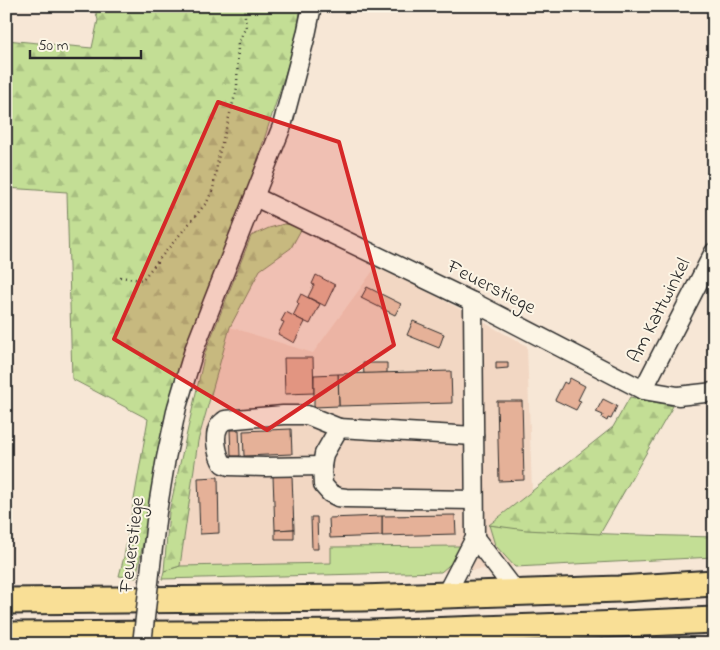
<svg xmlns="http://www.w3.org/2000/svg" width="720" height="650" viewBox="0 0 720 650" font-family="'Indie Flower',sans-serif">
<defs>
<pattern id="forest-firs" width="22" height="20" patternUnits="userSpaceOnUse" patternTransform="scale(1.25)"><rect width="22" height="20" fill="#c3de95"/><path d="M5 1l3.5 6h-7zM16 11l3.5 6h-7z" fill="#a8bf81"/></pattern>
</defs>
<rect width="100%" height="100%" fill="#f7e7d6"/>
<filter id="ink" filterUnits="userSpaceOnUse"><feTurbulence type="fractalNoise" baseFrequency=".02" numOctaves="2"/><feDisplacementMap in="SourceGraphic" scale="10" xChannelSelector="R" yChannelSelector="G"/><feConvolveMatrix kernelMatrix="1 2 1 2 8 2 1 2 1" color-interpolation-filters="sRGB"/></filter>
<g filter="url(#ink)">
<polygon fill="#f2d7c3" points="378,264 527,346 532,492 489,525 495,545 515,567 441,572 455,560 331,547 331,563 180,566 198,441 230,327 313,353"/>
<g fill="#c3de95" stroke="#778460">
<path d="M489,525C564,534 639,535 714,537V557L515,567L495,545Z"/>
<polygon points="461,546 455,560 441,572 162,579 164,571 180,566 331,563 331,547"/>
</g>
<g fill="url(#forest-firs)" stroke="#778460">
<polygon points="94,6 301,6 295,44 248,189 186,347 161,439 149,513 136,578 119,576 124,557 148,419 72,379 67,192 6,188 6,40 92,48 98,20"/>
<polygon points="284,224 303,226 291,248 260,270 230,327 198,441 180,566 164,571 169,512 205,353 251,236 269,228"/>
<polygon points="630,397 673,406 600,534 526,530 489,525 613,427"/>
</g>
<g fill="#e5b198" stroke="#2b2b2b">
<polygon points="316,275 335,285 325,306 308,297 314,285 312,284"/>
<polygon points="367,287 401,304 395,315 361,298"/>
<polygon points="301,294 320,304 310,324 293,316 299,304 297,302"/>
<polygon points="286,312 305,322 294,343 278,334 284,322 281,321"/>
<polygon points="413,321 444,334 439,348 407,335"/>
<polygon points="284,358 313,358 314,393 285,394"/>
<polygon points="496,362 508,362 508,368 496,369"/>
<polygon points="363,363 387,363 387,373 364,374"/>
<polygon points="451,371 452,403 339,406 338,374"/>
<polygon points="338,374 339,406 314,407 314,375"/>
<polygon points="570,378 585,386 578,400 581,401 576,410 555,400 564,382 567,384"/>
<polygon points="603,399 617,406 611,419 608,418 607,421 602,418 603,415 596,412"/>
<polygon points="497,401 522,401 524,480 499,481"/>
<polygon points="291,429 292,454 244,456 243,431"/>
<polygon points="230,430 239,430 240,456 231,456"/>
<polygon points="273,476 292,476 294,529 275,530"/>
<polygon points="218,477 219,533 200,534 198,478"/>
<polygon points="455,515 456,534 382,536 382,516"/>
<polygon points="382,516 382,536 330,538 329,518"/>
<polygon points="311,517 317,517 318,549 312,549"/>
<polygon points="294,529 294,539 275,539 275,530"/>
</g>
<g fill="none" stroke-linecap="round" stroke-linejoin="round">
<defs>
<g id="minor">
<polyline points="255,197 473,302 643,390 678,396 714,392"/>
<polyline points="643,390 714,252"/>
<polyline points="474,436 339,428 324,454 322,466 323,485 330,493 338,497 346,498 474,500"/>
<path d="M322,466L265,467L229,466L223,464C217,455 213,436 219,426C221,423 223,422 225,420L283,415H307L339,428"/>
<polyline points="475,538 517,593"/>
<polyline points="152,556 157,512 166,458 177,407 194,350 282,126 306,35 312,6"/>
<polyline points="446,594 475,538 473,302"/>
</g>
<g id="highway">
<polyline points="6,601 362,598 619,589 714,583"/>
<polyline points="6,635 371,633 623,624 714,620"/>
</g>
</defs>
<use href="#minor" stroke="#2b2b2b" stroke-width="21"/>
<use href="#highway" stroke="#2b2b2b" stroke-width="29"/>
<polyline stroke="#2b2b2b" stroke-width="2.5" stroke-dasharray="1 4" stroke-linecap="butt" points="120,277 142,280 207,202 213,189 219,154 237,88 238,43 246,27 244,6"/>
<use href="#minor" stroke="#fcf5e5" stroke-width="18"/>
<use href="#highway" stroke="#f9df96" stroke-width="25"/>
<defs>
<polyline id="minor-bridge" points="142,644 152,556"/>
</defs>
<use href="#minor-bridge" stroke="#2b2b2b" stroke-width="21" stroke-linecap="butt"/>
<use href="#minor-bridge" stroke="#fcf5e5" stroke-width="18"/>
</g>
</g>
<path fill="#d62828" fill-opacity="0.2" stroke="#d62828" stroke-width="4" stroke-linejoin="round" d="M218,102L339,142L394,345L267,430L114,339Z"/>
<g text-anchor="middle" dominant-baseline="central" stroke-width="4" stroke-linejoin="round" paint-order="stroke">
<g font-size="20" fill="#2b2b2b" stroke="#fcf5e5">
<text transform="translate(491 288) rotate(27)">Feuerstiege</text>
<text transform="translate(660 311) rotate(-63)">Am Kattwinkel</text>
<text transform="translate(133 545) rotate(-83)">Feuerstiege</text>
</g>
</g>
<rect width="720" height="650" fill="none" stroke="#fcf5e5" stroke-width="25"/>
<rect x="12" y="12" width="695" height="625" fill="none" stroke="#2b2b2b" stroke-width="2" filter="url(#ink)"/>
<path d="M30 50v8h111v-8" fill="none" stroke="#2b2b2b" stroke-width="2.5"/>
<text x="38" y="50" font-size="15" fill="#2b2b2b" stroke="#fcf5e5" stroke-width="4" paint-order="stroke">50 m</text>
</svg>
